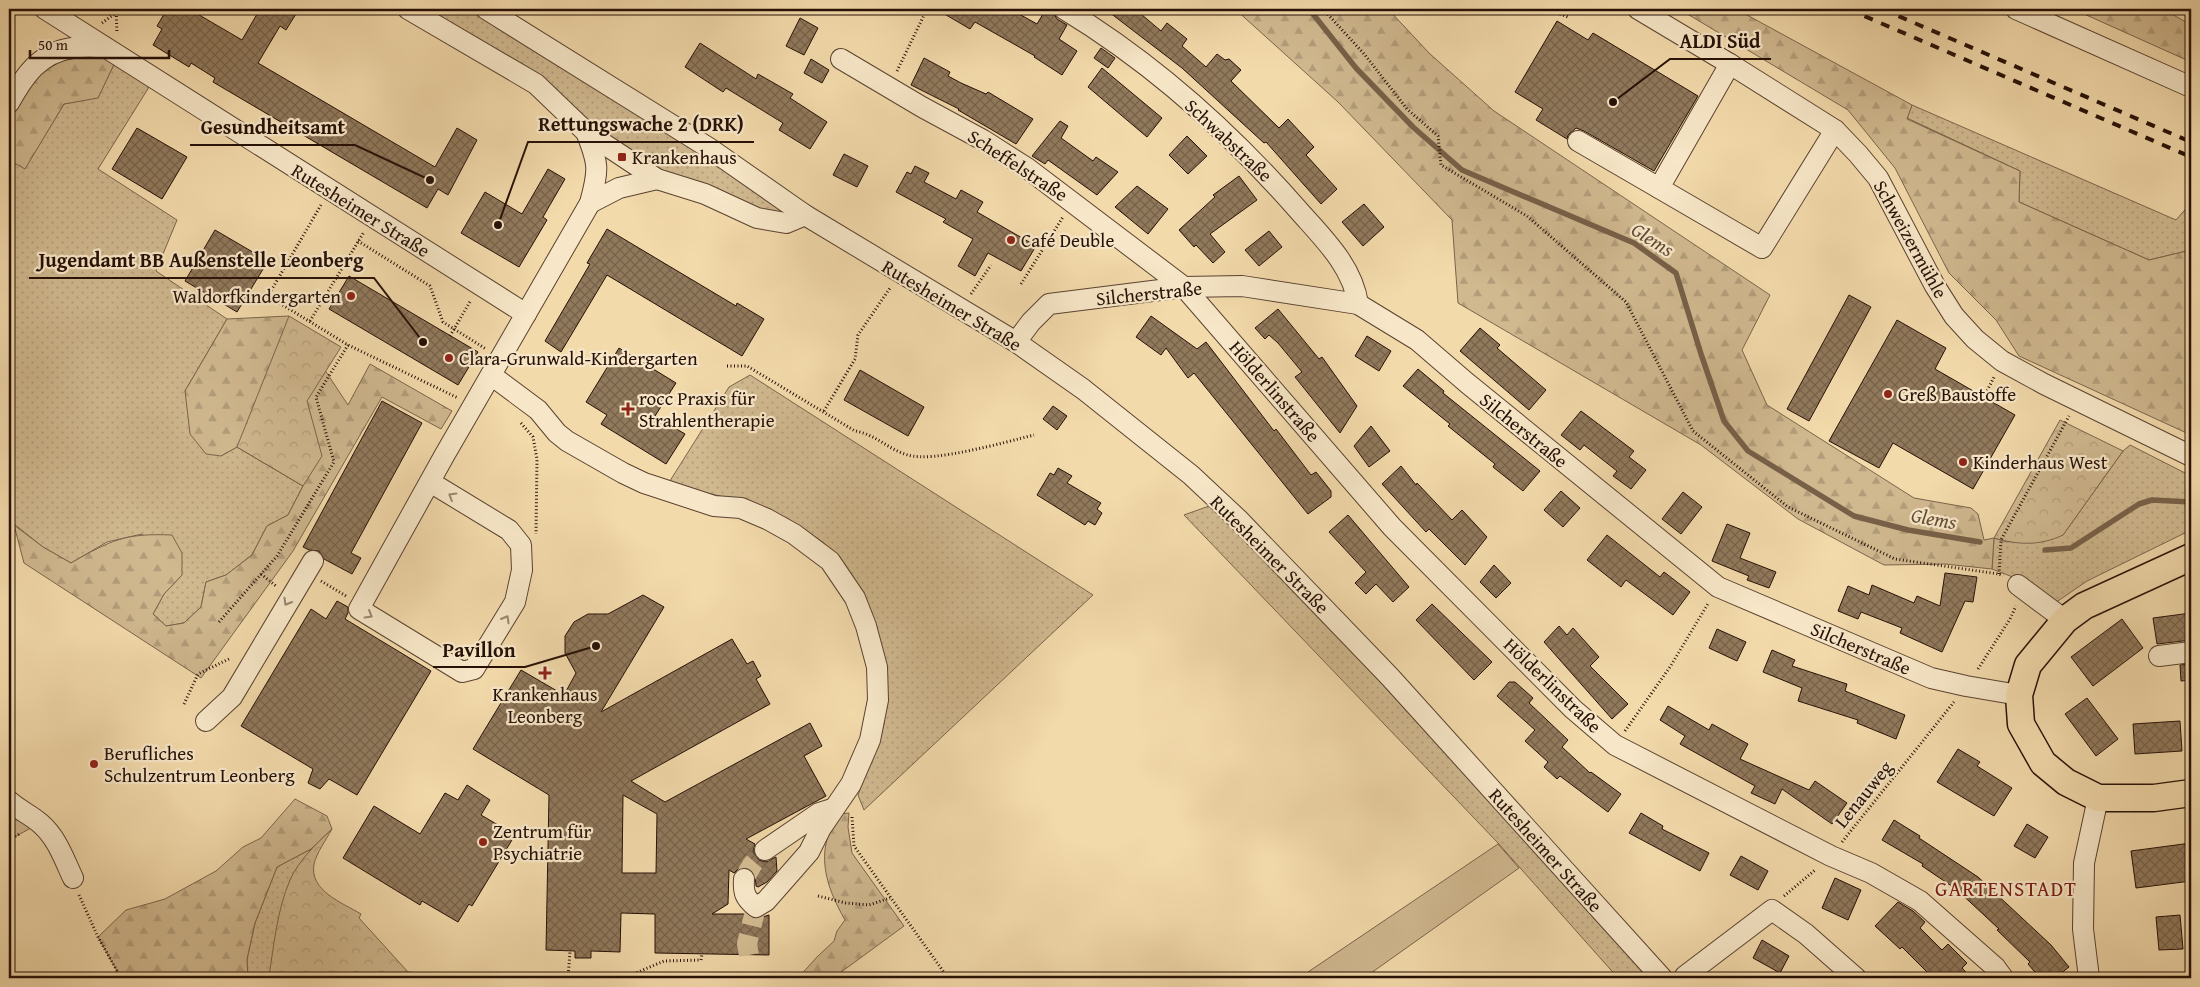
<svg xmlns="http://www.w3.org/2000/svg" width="2200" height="987" viewBox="0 0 2200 987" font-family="'Gentium Book Plus',serif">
<defs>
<pattern id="grass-dots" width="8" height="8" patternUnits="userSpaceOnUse" patternTransform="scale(1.25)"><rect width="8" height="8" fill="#d0b88f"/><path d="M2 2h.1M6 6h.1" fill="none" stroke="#b29d7a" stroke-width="1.8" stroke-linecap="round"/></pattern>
<pattern id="forest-firs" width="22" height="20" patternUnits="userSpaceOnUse" patternTransform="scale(1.25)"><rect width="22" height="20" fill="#d0b88f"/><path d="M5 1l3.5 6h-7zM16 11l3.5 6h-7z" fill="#b29d7a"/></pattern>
<pattern id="park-crowns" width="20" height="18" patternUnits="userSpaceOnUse" patternTransform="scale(1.25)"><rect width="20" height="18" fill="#d0b88f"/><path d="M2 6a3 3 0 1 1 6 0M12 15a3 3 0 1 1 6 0" fill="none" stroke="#b29d7a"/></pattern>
<pattern id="building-cross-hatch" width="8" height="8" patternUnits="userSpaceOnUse" patternTransform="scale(1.25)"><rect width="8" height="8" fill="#91795c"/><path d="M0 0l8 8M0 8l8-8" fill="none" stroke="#76624a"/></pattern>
</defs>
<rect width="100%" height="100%" fill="#f3daab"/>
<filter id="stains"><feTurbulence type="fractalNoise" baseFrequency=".004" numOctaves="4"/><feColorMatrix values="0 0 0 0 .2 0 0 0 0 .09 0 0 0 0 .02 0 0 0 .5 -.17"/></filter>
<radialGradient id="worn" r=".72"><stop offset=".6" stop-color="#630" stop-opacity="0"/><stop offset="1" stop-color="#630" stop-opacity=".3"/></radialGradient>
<g fill="url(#grass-dots)" stroke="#7b644b">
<polygon points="408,9 486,9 805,215 786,223 657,179 536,84"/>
<polygon points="118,56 154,79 98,169 177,220 156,271 227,319 185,391 221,456 237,447 303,486 288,515 267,526 252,555 226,575 206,582 201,607 184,623 166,626 153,614 164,594 182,575 142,534 107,542 71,563 43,547 9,520 9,160 25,168 64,104 98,97"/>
<polygon points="1912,105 2176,220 2191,203 2191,250 2149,260 2019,202 2020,171 1907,118"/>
<polygon points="750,375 1093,595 864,810 858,795 884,724 886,696 840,561 824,543 802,528 737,500 668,484 729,387"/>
<polygon points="2130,445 2191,476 2191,530 2087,581 2055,603 2023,581 1992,569 1994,538 2007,542 2063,535 2123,451"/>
<polygon points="1209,506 1287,583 1361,661 1650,978 1618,978 1498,843 1184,515"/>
<polygon points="311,849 290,880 269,976 273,978 248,978 247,959 255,923 277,867"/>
</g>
<g fill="url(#forest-firs)" stroke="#7b644b">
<polygon points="1235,9 1388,9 1429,53 1494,111 1770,295 1742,350 1767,405 1914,498 1971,508 1978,514 1984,540 1994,538 1992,569 1945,564 1884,565 1798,519 1701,445 1458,303 1452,220 1338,102"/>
<polygon points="1679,9 1736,9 1912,105 1907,119 2020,171 2019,202 2149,260 2191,250 2191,435 2019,356 1996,320 1949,273 1895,168 1848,110"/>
<polygon points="2073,9 2163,9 2191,25 2191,62"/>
<polygon points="47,56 118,56 98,98 64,104 25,169 9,160 9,103"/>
<path d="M289,316L348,405L370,364L452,411L441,429L382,397L293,551L201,678L24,563L14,525L43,547L71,563C111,540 125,533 172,535L182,553V575L164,594L153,614L166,626L184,623L201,607L206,582L226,575L252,555L267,526L288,515L303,486L237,447L221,456L206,454L190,434L185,391L227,319Z"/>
<polygon points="295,799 327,816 332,829 311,849 277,867 255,923 247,959 248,978 121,978 98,937 126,910 165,899 216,871 243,847 261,838"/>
<polygon points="9,801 40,823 9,840"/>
<path d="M849,813L848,827L852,853L904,926L833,978H798L817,957L834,941L837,931L845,920C825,885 814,850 839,814Z"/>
</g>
<g fill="url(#park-crowns)" stroke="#7b644b">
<polygon points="289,316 341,347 307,401 322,456 303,486 237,447"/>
<path d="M2060,420L2123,451L2063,535C2040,546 2018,545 1994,538Z"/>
<path d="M332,829C326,840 317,852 314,864C309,891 343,903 361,914L359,918L408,972L452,976V978H273L269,976C274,945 277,910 290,880C299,860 316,844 332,829Z"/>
</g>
<polygon fill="#d0b88f" stroke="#7b644b" points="1498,844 1519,868 1364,978 1311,978 1308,972"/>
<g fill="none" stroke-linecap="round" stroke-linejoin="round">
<g stroke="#776048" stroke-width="5.5">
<polyline points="1309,9 1356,68 1413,127 1462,170 1634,243 1676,273 1701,354 1724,421 1748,451 1854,516 1908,530 1980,542"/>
<polyline points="2045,550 2071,548 2139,504 2152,500 2191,502"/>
</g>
</g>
<g fill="url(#building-cross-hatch)" stroke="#261007" fill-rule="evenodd">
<polygon points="167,9 189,9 242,40 260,9 299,9 286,30 280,26 258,63 435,167 457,128 477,140 448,195 438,189 427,208 213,82 215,78 191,63 189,67 153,45 162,29 157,26"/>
<polygon points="936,9 1010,9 1037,24 1046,9 1051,9 1057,19 1067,25 1059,39 1077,51 1062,75 1034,57 1035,56 975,22 970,29"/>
<polygon points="1105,9 1135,9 1161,31 1167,23 1187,39 1182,46 1206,67 1217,54 1225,60 1229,59 1241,70 1231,81 1279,128 1288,119 1314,147 1306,155 1337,189 1321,204 1266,142 1264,143 1182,68"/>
<polygon points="800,18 818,28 804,55 786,46"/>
<polygon points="1557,21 1588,40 1593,33 1698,96 1654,171 1584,131 1576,128 1568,135 1567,139 1536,120 1543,109 1515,92"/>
<polygon points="700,43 756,79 758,74 793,94 790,98 827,122 810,149 779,130 783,123 726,88 723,92 685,67"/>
<polygon points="1101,48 1115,58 1108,68 1094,58"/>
<polygon points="924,58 950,72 948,76 961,83 986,94 988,92 1033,119 1016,144 958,110 959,109 911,85"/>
<polygon points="811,59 829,70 822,83 804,73"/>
<polygon points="1102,68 1162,118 1147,137 1088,87"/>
<polygon points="1060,121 1068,126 1061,138 1093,161 1096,157 1118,172 1097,195 1048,160 1045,164 1032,156"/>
<polygon points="137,128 187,157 162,199 112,169"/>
<polygon points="1187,136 1207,156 1188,174 1169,155"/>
<polygon points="844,154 868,166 857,187 833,175"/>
<polygon points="915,166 929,173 924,182 956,199 961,190 983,202 977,212 1036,246 1021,271 988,253 975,276 958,266 973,239 943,222 946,219 896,192 907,172 911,174"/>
<polygon points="548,169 565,179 543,217 547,220 519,267 461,233 485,192 522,214"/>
<polygon points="1239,176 1257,200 1210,234 1225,252 1213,263 1196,245 1194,247 1179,230 1215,197 1213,195"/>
<polygon points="1137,186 1168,209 1148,234 1115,207"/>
<polygon points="1364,204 1384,227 1363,246 1342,222"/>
<polygon points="607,229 736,306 737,303 764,319 742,356 607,275 561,352 545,341 590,264 587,263"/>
<polygon points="215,230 268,261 237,312 185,281"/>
<polygon points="1269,231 1282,247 1259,266 1245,250"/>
<polygon points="349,276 478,352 458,385 329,309"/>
<polygon points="1849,295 1871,307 1809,421 1787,409"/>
<polygon points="1278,309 1319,359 1322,357 1357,406 1340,433 1295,377 1302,372 1278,343 1269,335 1265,339 1255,328"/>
<polygon points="1151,316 1197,349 1206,342 1274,431 1276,429 1311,475 1316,472 1331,491 1331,497 1308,514 1194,373 1188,378 1166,348 1161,355 1136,337"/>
<polygon points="1897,320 1946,348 1935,369 2015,415 1973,489 1893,443 1879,468 1829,441"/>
<polygon points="1480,328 1500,345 1497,348 1546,390 1529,410 1460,351"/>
<polygon points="1367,336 1391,351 1379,371 1355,356"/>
<polygon points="619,348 676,383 655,416 685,434 666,464 601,424 607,415 586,402"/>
<polygon points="1418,369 1444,391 1443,393 1540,471 1523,491 1493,467 1495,464 1448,426 1450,424 1403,386"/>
<polygon points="860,370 924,407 908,436 844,400"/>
<polygon points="382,401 422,423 351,553 361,558 352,574 324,559 319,551 309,550 303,547"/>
<polygon points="1053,406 1067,416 1057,430 1043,419"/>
<polygon points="1581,411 1634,451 1629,457 1646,470 1631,489 1613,476 1617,471 1584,445 1580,450 1561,435"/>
<polygon points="1371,426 1390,451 1369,467 1354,446"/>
<polygon points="1401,466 1416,485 1417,483 1452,520 1462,510 1487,537 1465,565 1429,529 1426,532 1382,484"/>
<polygon points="1058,468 1072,476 1067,483 1101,503 1097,509 1102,513 1095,525 1088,521 1085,525 1037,495 1050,473 1054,475"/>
<polygon points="1561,491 1580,508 1563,527 1544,510"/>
<polygon points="1683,492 1702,507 1681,534 1662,519"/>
<polygon points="1348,515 1409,587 1393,602 1376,584 1366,594 1355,583 1366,572 1329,532"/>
<polygon points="1727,524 1750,533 1740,558 1776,572 1769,588 1747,580 1749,576 1712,561"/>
<polygon points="1607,535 1660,577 1664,572 1690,592 1673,615 1626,580 1621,587 1587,560"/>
<polygon points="1494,565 1511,583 1496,598 1480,582"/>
<polygon points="1945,573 1977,577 1973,602 1965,601 1942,652 1900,633 1902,628 1861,612 1858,619 1838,611 1848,586 1869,595 1872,585 1914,603 1917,596 1940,606"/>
<path d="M643,595L664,607L601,712L732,639L747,664L753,661L761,676L756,679L770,704L631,781L665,802L810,723L822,746L804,756L826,796L746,839L755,844L753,851L759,860L766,862L776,857L777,871L767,882L758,887L756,886L755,874L750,869L739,868L734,873L729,870L728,904L712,914H746L756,919L769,915V955L655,953V914L621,913L620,952L591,951V958H575V951L546,950L549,795L473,749L521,670L564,695L576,673L565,653V636L574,622L588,614H608ZM623,795L657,814L656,873H622Z"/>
<polygon points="337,601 348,607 348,613 345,619 431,671 357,795 329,779 320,789 308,783 313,769 241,726 311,609 326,619"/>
<polygon points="1432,604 1492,662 1474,680 1416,620"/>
<polygon points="2191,613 2191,640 2157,644 2153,618"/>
<polygon points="2122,619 2143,648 2093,686 2071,657"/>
<polygon points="1559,626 1567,635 1573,628 1599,657 1590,666 1628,704 1612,719 1544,642"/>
<polygon points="1717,629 1746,642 1737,661 1709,648"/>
<polygon points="1772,650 1795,660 1792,666 1847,684 1845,691 1905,715 1896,739 1857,723 1858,720 1798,701 1802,688 1763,672"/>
<polygon points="2191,664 2191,680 2181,681 2180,665"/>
<polygon points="1509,682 1515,682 1533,698 1529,703 1568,740 1562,747 1590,773 1591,772 1621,794 1608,812 1560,776 1557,779 1544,767 1548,762 1525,741 1535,730 1497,696"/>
<polygon points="2087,698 2118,739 2096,756 2065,714"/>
<polygon points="1668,706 1709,730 1712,724 1748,744 1740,759 1809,790 1815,781 1847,803 1832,824 1782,789 1775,804 1751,793 1755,786 1680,744 1685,736 1660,720"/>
<polygon points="2180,721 2182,751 2135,754 2133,724"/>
<polygon points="1958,749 1980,762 1977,766 2012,788 1994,816 1937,782"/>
<polygon points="467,785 490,800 481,815 515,835 472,906 469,904 458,922 422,901 420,905 343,858 374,806 420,834 445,793 458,800"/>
<polygon points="1641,813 1663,826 1662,829 1709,853 1700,871 1629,833"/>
<polygon points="1894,820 1920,836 1919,838 1978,877 2051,945 2069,967 2055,978 2040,978 2028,964 2030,962 1997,930 1999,929 1956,889 1922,866 1923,864 1882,840"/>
<polygon points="2027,824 2048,837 2035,858 2014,846"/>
<polygon points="2191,843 2191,881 2136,888 2131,851"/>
<polygon points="1741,856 1768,871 1758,890 1730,875"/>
<polygon points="1835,878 1861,890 1848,920 1822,908"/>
<polygon points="1898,902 1913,911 1925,922 1920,928 1942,950 1948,944 1967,963 1962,968 1971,978 1933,978 1902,947 1900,949 1875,926"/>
<polygon points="2180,915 2183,949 2159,950 2156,917"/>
<polygon points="1762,940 1789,956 1780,973 1753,958"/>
</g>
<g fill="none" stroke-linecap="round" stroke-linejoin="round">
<g stroke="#d4bc92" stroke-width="20" stroke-dasharray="20 10" stroke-linecap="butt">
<polyline points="744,879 752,865 765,850"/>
<polyline points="749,955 747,944 756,907"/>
</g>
<defs>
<g id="minor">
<polyline points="45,9 526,314"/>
<polyline points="408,9 536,84 586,132 657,179 705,194 757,218 786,223 805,215"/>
<polyline points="486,9 709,148 805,215 1016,342 1083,389 1191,475 1238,519 1390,677 1662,978"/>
<path d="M1064,9C1153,63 1232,134 1300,212C1324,239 1353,267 1358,304"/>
<polyline points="1638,9 1730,64 1835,130 1858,154 1878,178 1935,286 1954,316 1975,339 2002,361 2044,384 2191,456"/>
<polyline points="2016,9 2191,87"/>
<polyline points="841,59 922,107 983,140 1027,168 1184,287 1392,527 1573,709 1615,745 1831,856 1871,873 1920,901 1995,967 2003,978"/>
<polyline points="1730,64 1659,188 1762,248 1835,130"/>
<path d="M9,103C24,76 39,53 72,48C82,46 94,47 104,47"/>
<polyline points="1578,141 1659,188"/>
<polyline points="590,203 619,188 657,179"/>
<polyline points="1016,342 1031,322 1049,304 1184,287 1242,286 1358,304 1417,340 1467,383 1718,587 1931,678 1966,686 2019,695"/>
<path d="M491,375L538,410L557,433L567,441L623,473L644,483L714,506L741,508L767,519L794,534L830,561L855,598L866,626L877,667L878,700L870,740L851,784L821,828L809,852L766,901L756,907C745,898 743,893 744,879"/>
<path d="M430,482L509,530L521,545L522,570L515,602L474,669L462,672L359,609L444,456L590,203C599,170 599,164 586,132"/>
<polyline points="2018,585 2065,620"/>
<polyline points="2159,656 2191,652"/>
<polyline points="206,721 232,697 313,561"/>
<path d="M9,801C19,810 31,815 41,824C57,838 64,859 73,878"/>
<polyline points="765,850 819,813 832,809"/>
<polyline points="1685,976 1772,910 1806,934 1856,978"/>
<polyline points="2089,978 2083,929 2084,863 2098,798"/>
</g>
<polyline id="major" points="2191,557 2084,606 2065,620 2028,665 2019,695 2021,724 2043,763 2066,782 2098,798 2154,798 2191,793"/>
</defs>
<use href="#minor" stroke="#594230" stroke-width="22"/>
<use href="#major" stroke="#261007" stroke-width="29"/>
<g stroke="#261007" stroke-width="3" stroke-dasharray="1 2.5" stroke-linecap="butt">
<polyline points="116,9 117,33"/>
<polyline points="1323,9 1365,55 1407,109 1438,136 1441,165 1527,216 1626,302 1693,431 1788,507 1895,559 1999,574 2003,576"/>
<polyline points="1552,9 1552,11 1568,17"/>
<polyline points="102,23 121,9"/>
<polyline points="897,71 927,9"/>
<polyline points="321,205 268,296 348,345 458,398"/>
<polyline points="358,241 430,286 443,322 486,349"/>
<polyline points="1021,284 1063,217"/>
<polyline points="971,294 991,265"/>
<polyline points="310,321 364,232"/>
<polyline points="450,336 471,300"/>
<path d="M727,366H747L855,431C875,434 889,450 908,455C933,463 1005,442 1034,435"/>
<polyline points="1984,397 1994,377"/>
<polyline points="824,411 855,359 858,335 890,288"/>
<polyline points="521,423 533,437 537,459 536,534"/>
<polyline points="261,574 276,586"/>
<polyline points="1999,574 2001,540 2069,416"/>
<polyline points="321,581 346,596"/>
<polyline points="219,622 277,556 334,462 316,397 348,345"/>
<polyline points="1978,669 2010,619 2016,606"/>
<polyline points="184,704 198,674 231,658"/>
<polyline points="1625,731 1670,667 1709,602"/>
<polyline points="852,817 854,846 948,978"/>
<polyline points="9,840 21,833"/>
<polyline points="1842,842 1954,702"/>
<polyline points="79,895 98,937 121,978"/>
<polyline points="818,896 846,903 869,905 890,898"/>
<polyline points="1784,896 1815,870"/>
<polyline points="568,978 570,951"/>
<polyline points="624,978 664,961 701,960 702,954"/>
</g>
<use href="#minor" stroke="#f7e7c8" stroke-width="20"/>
<use href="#major" stroke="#f3daab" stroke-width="26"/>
<g stroke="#261007" stroke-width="4" stroke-dasharray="9 9" stroke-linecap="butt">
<polyline points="1848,9 2191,157"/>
<polyline points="1882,9 2191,142"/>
</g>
</g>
<defs><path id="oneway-chevron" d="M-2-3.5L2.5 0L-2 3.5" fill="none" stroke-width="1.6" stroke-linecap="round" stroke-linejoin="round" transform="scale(1.25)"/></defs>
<g stroke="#998671">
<use href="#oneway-chevron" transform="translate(452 496) rotate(-149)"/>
<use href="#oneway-chevron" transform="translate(287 602) rotate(120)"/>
<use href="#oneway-chevron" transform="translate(369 615) rotate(30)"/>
<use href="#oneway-chevron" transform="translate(506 619) rotate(-60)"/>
</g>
<g fill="#8f2418" stroke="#f7e7c8" stroke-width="2">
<rect x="617" y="152" width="10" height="10" rx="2.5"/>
<circle cx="1011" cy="240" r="5"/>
<circle cx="351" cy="296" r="5"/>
<circle cx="449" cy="358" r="5"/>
<circle cx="1888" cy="394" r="5"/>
<path d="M625.5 401.5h5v5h5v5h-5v5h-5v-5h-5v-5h5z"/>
<circle cx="1963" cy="462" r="5"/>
<path d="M542.5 665.5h5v5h5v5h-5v5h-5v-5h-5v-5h5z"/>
<circle cx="94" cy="764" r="5"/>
<circle cx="483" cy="842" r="5"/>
</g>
<g text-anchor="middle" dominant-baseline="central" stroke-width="4.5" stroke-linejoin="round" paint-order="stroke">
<g font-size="19" fill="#261007" stroke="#f7e7c8">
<text transform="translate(1229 140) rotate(43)">Schwabstraße</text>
<text transform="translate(1018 165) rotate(33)">Scheffelstraße</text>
<text transform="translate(361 210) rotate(32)">Rutesheimer Straße</text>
<text transform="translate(1911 239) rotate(61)">Schweizermühle</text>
<text transform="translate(1149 293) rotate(-6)">Silcherstraße</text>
<text transform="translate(952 305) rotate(31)">Rutesheimer Straße</text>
<text transform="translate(1275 391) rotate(49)">Hölderlinstraße</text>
<text transform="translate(1524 430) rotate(39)">Silcherstraße</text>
<text transform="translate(1270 554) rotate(45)">Rutesheimer Straße</text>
<text transform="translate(1861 648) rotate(23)">Silcherstraße</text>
<text transform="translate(1553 685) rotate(44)">Hölderlinstraße</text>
<text transform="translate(1863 794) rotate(-51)">Lenauweg</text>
<text transform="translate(1546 850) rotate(48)">Rutesheimer Straße</text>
</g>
<g font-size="19" fill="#261007" stroke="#f7e7c8" text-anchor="start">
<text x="632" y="157">Krankenhaus</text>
<text x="1021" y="240">Café Deuble</text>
<text x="341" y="296" text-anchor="end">Waldorfkindergarten</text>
<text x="459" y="358">Clara-Grunwald-Kindergarten</text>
<text x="1898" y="394">Greß Baustoffe</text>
<text x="639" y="398">rocc Praxis für<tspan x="639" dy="22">Strahlentherapie</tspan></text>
<text x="1973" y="462">Kinderhaus West</text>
<text x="545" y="694" text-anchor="middle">Krankenhaus<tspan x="545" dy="22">Leonberg</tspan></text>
<text x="104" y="753">Berufliches<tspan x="104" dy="22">Schulzentrum Leonberg</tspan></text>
<text x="493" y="831">Zentrum für<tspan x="493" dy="22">Psychiatrie</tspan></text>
</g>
<g font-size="20" font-style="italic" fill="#634c38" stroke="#f7e7c8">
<text transform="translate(1653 239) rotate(32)">Glems</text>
<text transform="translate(1934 518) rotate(10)">Glems</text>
</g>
<g font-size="21" letter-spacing="1" fill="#7a1f14" stroke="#f7e7c8">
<text x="2006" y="888">GARTENSTADT</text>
</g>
</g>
<path fill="none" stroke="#261007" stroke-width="2" d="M1613 102L1670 59H1771M498 225L528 142H754M430 180L355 145H190M423 342L374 278H29M596 646L525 667H433"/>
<g fill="#261007" stroke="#f7e7c8" stroke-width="2">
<circle cx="1613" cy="102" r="5"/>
<circle cx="498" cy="225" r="5"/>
<circle cx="430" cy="180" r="5"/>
<circle cx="423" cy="342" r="5"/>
<circle cx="596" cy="646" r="5"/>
</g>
<g font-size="20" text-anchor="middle" font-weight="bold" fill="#261007" stroke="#f7e7c8" stroke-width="4.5" stroke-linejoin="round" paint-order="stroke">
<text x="1720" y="48">ALDI Süd</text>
<text x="641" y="131">Rettungswache 2 (DRK)</text>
<text x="273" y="134">Gesundheitsamt</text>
<text x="201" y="267">Jugendamt BB Außenstelle Leonberg</text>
<text x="479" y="657">Pavillon</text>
</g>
<rect width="2200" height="987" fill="none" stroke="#f3daab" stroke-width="30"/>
<rect x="10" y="10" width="2180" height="967" fill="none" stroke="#261007" stroke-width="2.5"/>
<rect x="15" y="15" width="2170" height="957" fill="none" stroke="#261007"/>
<path d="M30 50v8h139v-8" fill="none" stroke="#261007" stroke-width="2.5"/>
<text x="38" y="50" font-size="15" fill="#261007" stroke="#f7e7c8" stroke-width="4" paint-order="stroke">50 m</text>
<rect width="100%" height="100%" filter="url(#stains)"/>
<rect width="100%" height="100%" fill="url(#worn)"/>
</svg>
